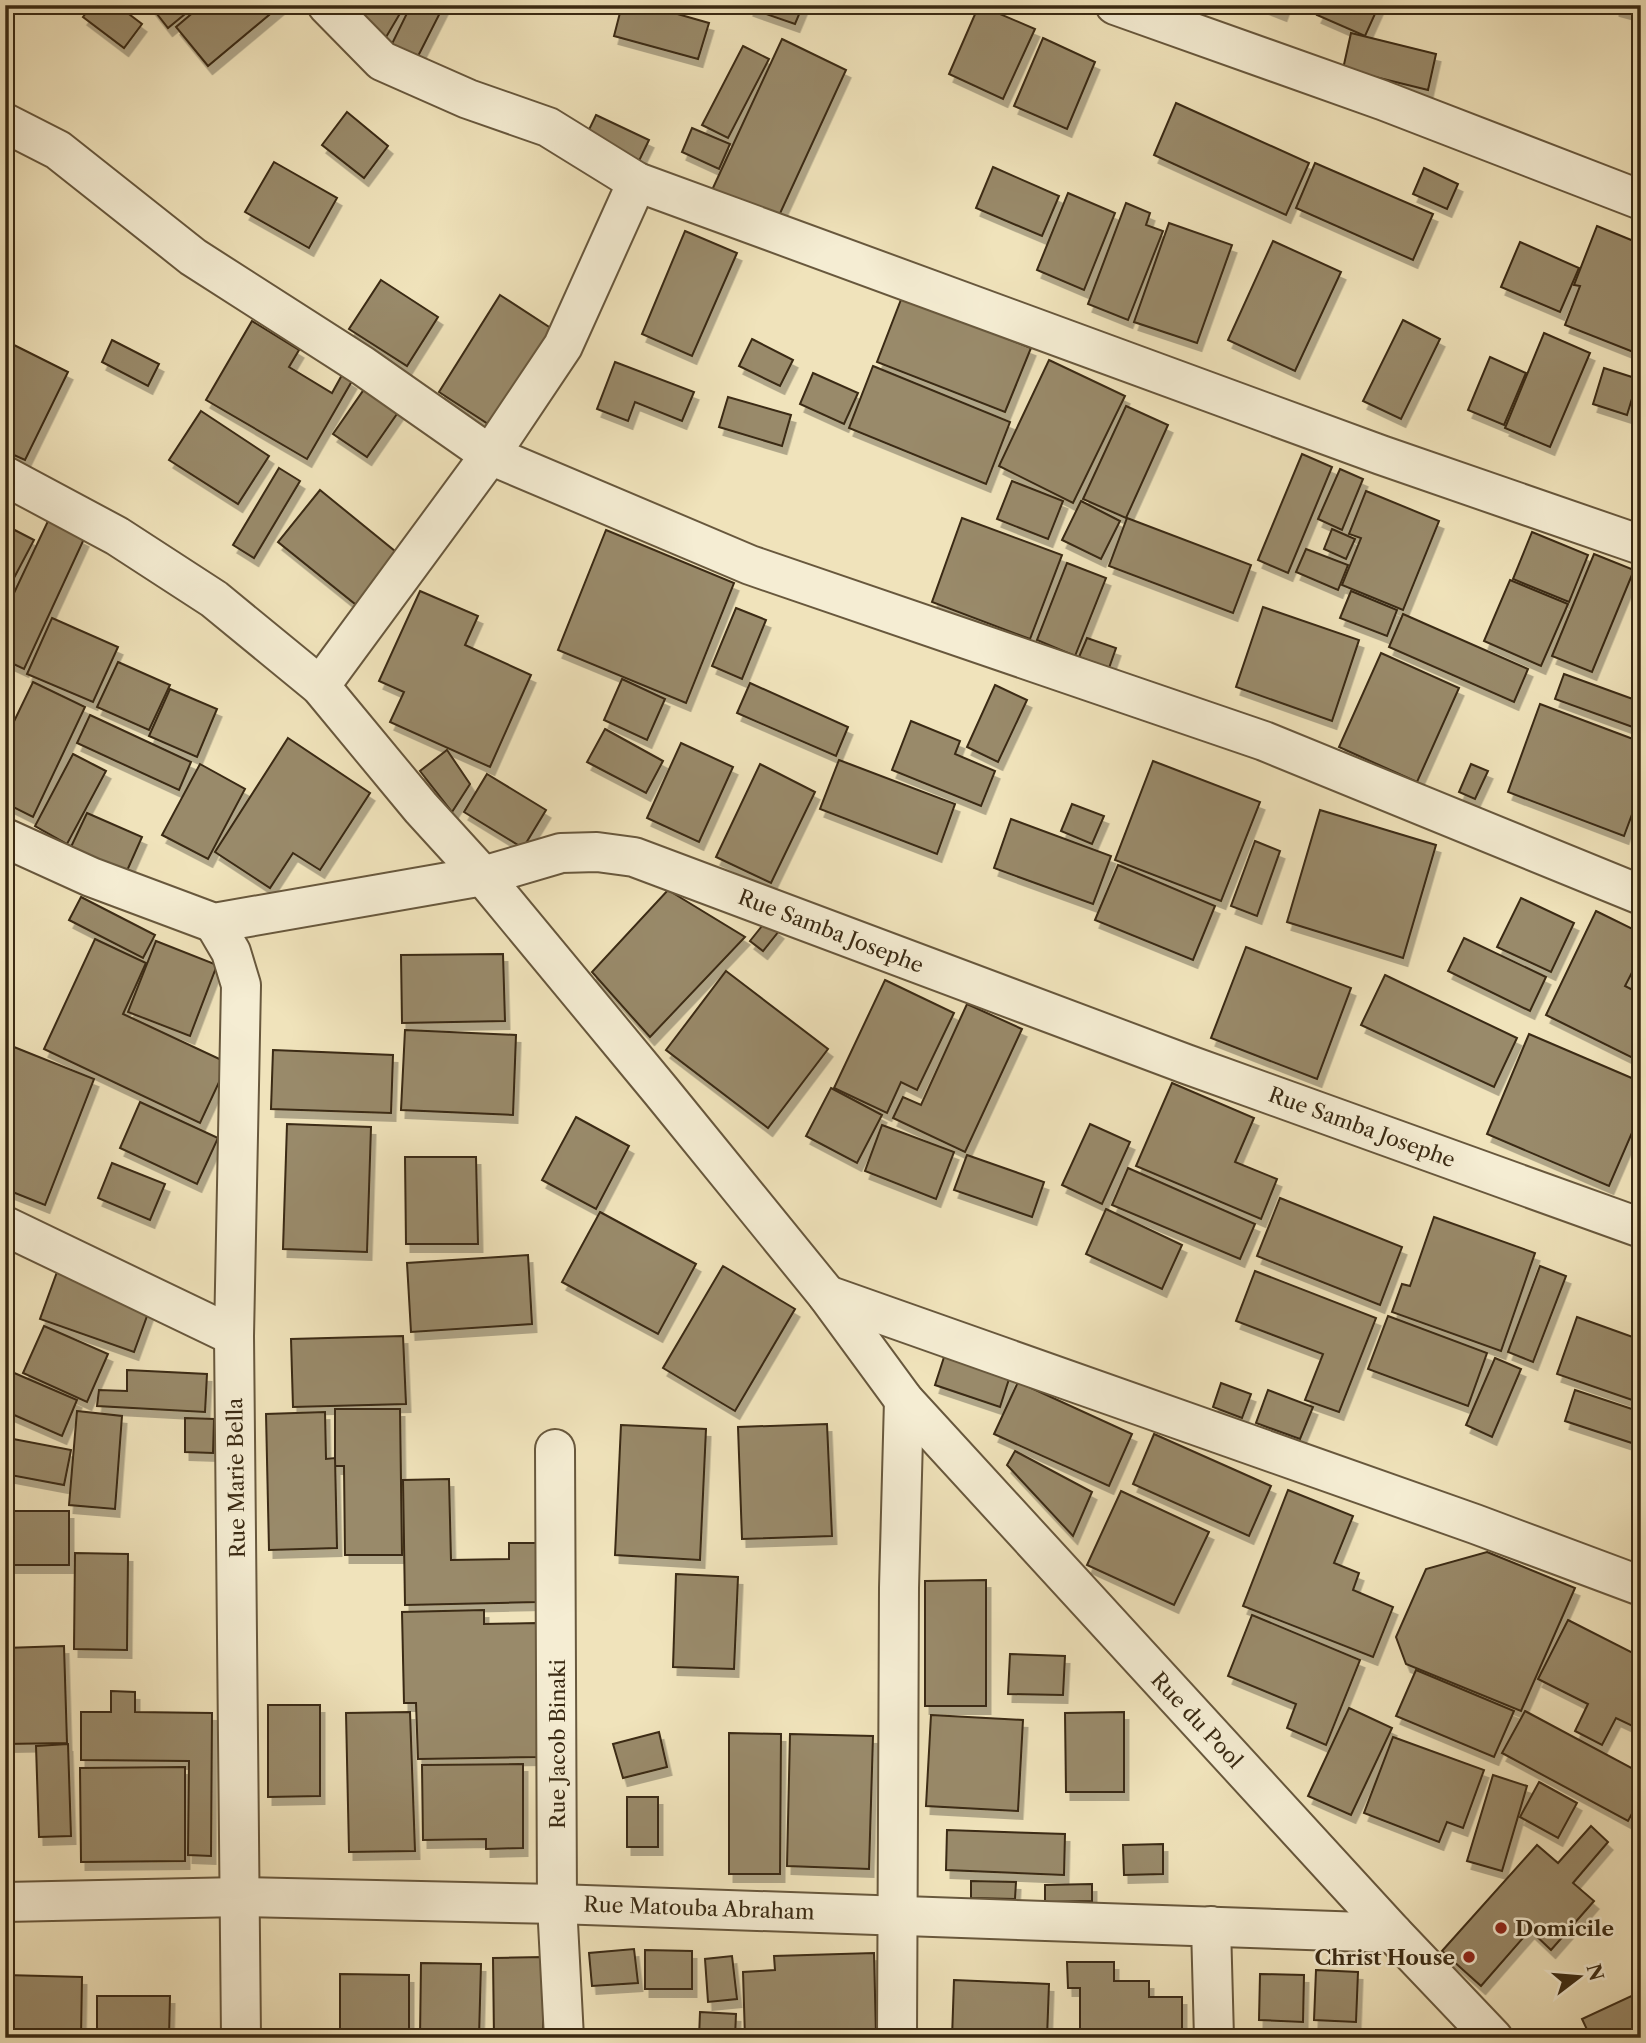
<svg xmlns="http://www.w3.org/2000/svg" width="1646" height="2043" viewBox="0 0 1646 2043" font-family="'Libre Caslon Text',serif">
<defs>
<filter id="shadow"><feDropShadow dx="4.5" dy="8" stdDeviation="0" flood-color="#0004"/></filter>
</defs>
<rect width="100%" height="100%" fill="#f0e3bb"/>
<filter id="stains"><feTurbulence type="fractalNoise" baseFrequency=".00286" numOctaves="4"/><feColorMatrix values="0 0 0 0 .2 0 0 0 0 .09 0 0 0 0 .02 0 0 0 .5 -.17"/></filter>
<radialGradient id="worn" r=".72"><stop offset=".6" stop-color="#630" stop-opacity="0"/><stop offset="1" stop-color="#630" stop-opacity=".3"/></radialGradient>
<g fill="#998a6a" stroke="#3a2a13" stroke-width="2" filter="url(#shadow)">
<polygon points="92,5 117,5 142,24 124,48 83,17"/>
<polygon points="150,5 196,5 168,28"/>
<polygon points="202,5 281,5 208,66 176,27"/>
<polygon points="365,5 405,5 382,44 352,27"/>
<polygon points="411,5 443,7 411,70 386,56"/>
<polygon points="622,5 646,5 709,23 698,59 614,36"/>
<polygon points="750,5 803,5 795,24 749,8"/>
<polygon points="979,5 1035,29 1003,99 949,74"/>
<polygon points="1262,5 1285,5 1282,13"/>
<polygon points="1322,5 1379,5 1365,36 1317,15"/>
<polygon points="1615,5 1641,5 1641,15 1615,8"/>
<polygon points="1351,33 1436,54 1428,90 1343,69"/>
<polygon points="1043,38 1095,62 1067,129 1014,106"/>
<polygon points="782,39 846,70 777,220 712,190"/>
<polygon points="743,46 769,59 728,138 702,125"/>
<polygon points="1176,103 1309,163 1286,215 1154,155"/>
<polygon points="347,112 388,146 364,178 322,145"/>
<polygon points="596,115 649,140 638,163 585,138"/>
<polygon points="692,128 730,144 719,169 682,152"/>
<polygon points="274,162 337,198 309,248 245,212"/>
<polygon points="1315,163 1433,214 1413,260 1296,208"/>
<polygon points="993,167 1059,196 1042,236 976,208"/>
<polygon points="1424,168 1458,184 1447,209 1413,194"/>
<polygon points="1068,193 1115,213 1084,290 1037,270"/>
<polygon points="1126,203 1150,213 1146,225 1163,231 1128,320 1088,304"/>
<polygon points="1169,223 1232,245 1197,343 1134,322"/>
<polygon points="1597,226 1641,244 1641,355 1565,325 1580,286 1574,285"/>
<polygon points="685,231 737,253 692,356 642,334"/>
<polygon points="1273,241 1341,272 1295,371 1228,340"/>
<polygon points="1520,242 1579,268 1560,312 1501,287"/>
<polygon points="381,280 438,317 407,366 349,329"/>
<polygon points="500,295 563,336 502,433 439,392"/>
<polygon points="902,297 1031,348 1005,412 877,362"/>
<polygon points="1403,320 1440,339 1401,419 1363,401"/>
<polygon points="252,321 299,350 289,367 332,393 342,375 352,381 307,459 206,400"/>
<polygon points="1544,333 1590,353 1550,447 1505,428"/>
<polygon points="752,339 793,360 780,386 739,366"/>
<polygon points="112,340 159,364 148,386 102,362"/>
<polygon points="6,341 68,372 25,460 5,451"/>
<polygon points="1490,357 1526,373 1504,425 1468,410"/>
<polygon points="1049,360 1125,396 1073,503 999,466"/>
<polygon points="615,362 694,392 682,421 635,402 628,421 597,409"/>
<polygon points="873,366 1010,422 986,484 849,428"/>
<polygon points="1604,368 1638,379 1627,415 1593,404"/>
<polygon points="813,373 858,393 844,424 800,404"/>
<polygon points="365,388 399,411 367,457 333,434"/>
<polygon points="728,397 791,415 782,446 719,427"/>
<polygon points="1126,406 1168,425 1126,518 1083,499"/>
<polygon points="201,411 269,456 238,504 169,460"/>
<polygon points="1302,454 1332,467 1288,573 1258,560"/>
<polygon points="279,468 300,481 254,558 233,545"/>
<polygon points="1340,469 1363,479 1342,530 1318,519"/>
<polygon points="1012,481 1063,501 1048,539 997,519"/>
<polygon points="320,490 401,556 360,608 278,542"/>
<polygon points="1366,491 1439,521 1403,610 1342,585 1361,538 1349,534"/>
<polygon points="1081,501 1120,521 1101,559 1062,540"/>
<polygon points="962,518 1062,555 1030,639 932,602"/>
<polygon points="1127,518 1251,565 1233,613 1109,566"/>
<polygon points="48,521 84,539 24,669 5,660 5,612"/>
<polygon points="5,525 34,540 5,595"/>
<polygon points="1332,529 1355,539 1346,559 1324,549"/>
<polygon points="606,530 734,583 686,703 558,650"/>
<polygon points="1532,532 1588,555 1569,602 1513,579"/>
<polygon points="1306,549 1348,565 1338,590 1296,572"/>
<polygon points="1594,554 1634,570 1592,672 1552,656"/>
<polygon points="1067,563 1106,578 1075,656 1037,640"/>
<polygon points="1510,580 1568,604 1541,666 1484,641"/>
<polygon points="420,591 478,616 465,645 531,675 490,767 390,722 404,692 379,681"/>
<polygon points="1351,591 1397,610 1387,636 1340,618"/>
<polygon points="1263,607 1359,640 1332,721 1236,687"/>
<polygon points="736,608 766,620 742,679 712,666"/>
<polygon points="1403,614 1528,669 1514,702 1389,647"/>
<polygon points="52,618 118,647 93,702 27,674"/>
<polygon points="1087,638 1116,648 1109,668 1079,657"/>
<polygon points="1381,653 1459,688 1417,782 1339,747"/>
<polygon points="118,662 170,685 149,730 97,707"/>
<polygon points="1564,674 1641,702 1641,730 1555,699"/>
<polygon points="622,679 665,699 647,740 604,720"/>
<polygon points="33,682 85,707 33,817 5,803 5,740"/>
<polygon points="750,683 848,727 836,756 737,713"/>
<polygon points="995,685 1027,700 998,762 967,747"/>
<polygon points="170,689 217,709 197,757 149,736"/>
<polygon points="1540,704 1641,742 1641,790 1624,836 1508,792"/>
<polygon points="90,715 191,762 179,790 77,743"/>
<polygon points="911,721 960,741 955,754 995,771 981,806 892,770"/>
<polygon points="605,729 663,761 646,793 587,762"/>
<polygon points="288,738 370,793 320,870 293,853 270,888 215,852"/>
<polygon points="681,743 733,767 699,842 647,818"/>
<polygon points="447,750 470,784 452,812 420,771"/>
<polygon points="73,754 106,771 67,844 35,826"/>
<polygon points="839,760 955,804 937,854 820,809"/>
<polygon points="1153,761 1260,802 1221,901 1115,860"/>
<polygon points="200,764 245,789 208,859 162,835"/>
<polygon points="760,764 815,792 771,883 716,857"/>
<polygon points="1471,764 1488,771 1475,799 1459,792"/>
<polygon points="487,774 546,810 523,848 464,812"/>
<polygon points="1072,804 1104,816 1092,844 1061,831"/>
<polygon points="1320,810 1436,845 1403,958 1287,922"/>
<polygon points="87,813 142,837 126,873 70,849"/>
<polygon points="1011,819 1111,856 1093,904 994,868"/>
<polygon points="1255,841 1280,851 1257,916 1231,906"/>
<polygon points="1118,865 1215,906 1193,960 1095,920"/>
<polygon points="668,890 745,937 650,1037 592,972"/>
<polygon points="81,897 155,935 143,958 69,920"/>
<polygon points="1521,898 1574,923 1551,972 1497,947"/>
<polygon points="1596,911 1641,933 1641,955 1625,986 1641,994 1641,1062 1546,1015"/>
<polygon points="766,921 779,931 763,951 750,941"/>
<polygon points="1464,938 1546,977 1530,1011 1448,971"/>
<polygon points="95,939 146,963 123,1014 228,1063 200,1123 44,1049"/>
<polygon points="156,941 217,965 190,1036 128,1012"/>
<polygon points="1246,947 1351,988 1317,1079 1211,1038"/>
<polygon points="503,954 505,1021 402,1023 401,955"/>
<polygon points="726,971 828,1049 768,1128 666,1050"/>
<polygon points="1385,975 1517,1038 1494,1087 1361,1025"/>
<polygon points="885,980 954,1013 917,1090 901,1082 887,1113 834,1088"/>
<polygon points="967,1004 1022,1029 965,1152 893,1118 903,1097 921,1105"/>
<polygon points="405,1030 516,1035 513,1115 401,1110"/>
<polygon points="1529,1034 1641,1082 1641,1112 1609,1186 1487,1134"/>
<polygon points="14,1047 94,1079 45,1205 5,1189 5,1070"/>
<polygon points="273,1050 393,1055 391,1113 271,1109"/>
<polygon points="1172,1083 1254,1118 1235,1162 1277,1179 1261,1219 1136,1166"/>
<polygon points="831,1088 882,1115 857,1163 806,1136"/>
<polygon points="140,1102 218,1138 197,1184 120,1148"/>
<polygon points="576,1117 629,1146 596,1209 542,1180"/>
<polygon points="287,1124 371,1127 367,1252 283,1249"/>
<polygon points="1090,1124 1130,1142 1102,1204 1062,1185"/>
<polygon points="882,1125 954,1152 936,1199 865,1171"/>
<polygon points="967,1155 1044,1182 1032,1217 954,1190"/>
<polygon points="405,1157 476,1157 478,1244 406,1244"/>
<polygon points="112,1163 165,1184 150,1220 98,1198"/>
<polygon points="1128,1168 1255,1224 1240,1259 1112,1205"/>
<polygon points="1280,1198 1402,1247 1380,1305 1257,1256"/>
<polygon points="1106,1209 1182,1245 1162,1289 1086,1254"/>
<polygon points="600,1212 696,1264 658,1334 562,1282"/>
<polygon points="1434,1217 1535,1253 1501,1351 1392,1312 1402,1284 1410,1286"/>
<polygon points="528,1255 532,1324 411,1332 407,1263"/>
<polygon points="723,1266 795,1309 735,1411 663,1368"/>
<polygon points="1540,1266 1566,1276 1533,1362 1508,1352"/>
<polygon points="1255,1271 1376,1318 1339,1412 1305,1400 1323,1354 1236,1321"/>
<polygon points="57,1272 151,1305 134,1352 40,1319"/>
<polygon points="1388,1316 1487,1353 1468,1406 1368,1369"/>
<polygon points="1577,1317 1641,1340 1641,1403 1557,1374"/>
<polygon points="44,1326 108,1354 87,1402 23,1373"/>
<polygon points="403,1336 406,1404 293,1407 291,1339"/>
<polygon points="945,1354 1010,1376 1000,1407 935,1385"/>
<polygon points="1495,1358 1521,1369 1492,1437 1466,1425"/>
<polygon points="5,1369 77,1400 62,1436 5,1411"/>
<polygon points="127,1370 207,1374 205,1412 97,1406 99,1390 127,1391"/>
<polygon points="1018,1382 1132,1434 1109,1486 994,1434"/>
<polygon points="1221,1383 1251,1394 1242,1418 1213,1407"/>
<polygon points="1268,1390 1313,1407 1300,1439 1256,1423"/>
<polygon points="1575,1390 1641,1412 1641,1446 1565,1421"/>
<polygon points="335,1409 400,1409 402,1555 345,1555 344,1466 335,1466"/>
<polygon points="77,1411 122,1416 115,1509 69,1505"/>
<polygon points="325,1412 326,1459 335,1458 337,1548 269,1550 266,1414"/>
<polygon points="185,1418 214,1419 213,1453 185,1452"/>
<polygon points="827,1424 832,1536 742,1539 738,1427"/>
<polygon points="621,1425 706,1429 700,1560 615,1555"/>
<polygon points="1154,1434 1271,1486 1249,1536 1133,1484"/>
<polygon points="8,1438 71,1450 64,1485 5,1474"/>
<polygon points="1015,1451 1092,1492 1073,1536 1007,1465"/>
<polygon points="449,1479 451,1560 509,1559 509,1543 539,1543 539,1602 405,1605 403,1480"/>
<polygon points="1288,1490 1353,1516 1334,1563 1359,1573 1353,1590 1393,1607 1373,1657 1243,1606"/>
<polygon points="1121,1491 1209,1532 1174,1605 1087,1565"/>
<rect x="9" y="1511" width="60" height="54"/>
<polygon points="1487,1552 1575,1588 1521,1711 1406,1664 1396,1637 1426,1569"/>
<polygon points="75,1553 128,1554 127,1650 74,1649"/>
<polygon points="676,1574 738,1577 734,1669 673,1667"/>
<polygon points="986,1580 986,1706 925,1706 925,1581"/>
<polygon points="484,1610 484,1624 537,1623 540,1757 418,1759 416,1703 404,1703 402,1612"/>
<polygon points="1252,1615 1360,1660 1326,1745 1287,1728 1296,1704 1228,1676"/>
<polygon points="1568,1620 1641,1657 1641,1730 1616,1718 1602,1745 1575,1731 1588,1704 1538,1679"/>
<polygon points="64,1646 67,1743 5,1744 5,1648"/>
<polygon points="1010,1654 1065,1656 1063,1695 1008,1694"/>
<polygon points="1416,1670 1514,1711 1494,1757 1396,1716"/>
<polygon points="111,1691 135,1692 135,1712 212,1713 211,1856 188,1855 189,1761 81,1760 81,1712 111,1712"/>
<polygon points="268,1705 320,1705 320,1796 268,1797"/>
<polygon points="1349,1708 1392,1728 1351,1815 1308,1796"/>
<polygon points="1525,1711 1641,1773 1641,1797 1628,1821 1502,1753"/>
<polygon points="410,1712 415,1851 349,1852 346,1713"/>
<polygon points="1124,1712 1124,1792 1066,1792 1065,1713"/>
<polygon points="931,1715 1023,1720 1018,1811 926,1806"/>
<polygon points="659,1732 667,1767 623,1778 613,1744"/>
<polygon points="729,1733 781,1734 780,1874 729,1874"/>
<polygon points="790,1734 873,1736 869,1869 787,1866"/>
<polygon points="1393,1737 1484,1770 1463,1828 1447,1822 1439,1842 1364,1813"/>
<polygon points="68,1744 71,1836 39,1837 36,1746"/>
<polygon points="523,1764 523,1848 486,1849 486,1839 423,1840 422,1765"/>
<polygon points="185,1767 185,1861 81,1862 80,1768"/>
<polygon points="1493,1775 1527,1786 1502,1871 1467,1861"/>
<polygon points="1539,1782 1577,1803 1558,1838 1520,1817"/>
<rect x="627" y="1797" width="31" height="50"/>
<polygon points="1591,1826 1608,1842 1573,1883 1594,1901 1551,1950 1530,1930 1481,1986 1442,1951 1537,1845 1558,1863"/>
<polygon points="947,1830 1065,1834 1064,1875 946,1870"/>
<polygon points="1163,1844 1163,1874 1124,1875 1123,1845"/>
<polygon points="971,1881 1016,1882 1015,1899 971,1898"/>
<polygon points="1092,1884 1092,1901 1045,1902 1045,1885"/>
<polygon points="634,1949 638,1983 592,1986 589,1953"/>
<polygon points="645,1950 692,1951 692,1989 645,1989"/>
<polygon points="874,1953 876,2035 867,2035 867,2038 745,2038 743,1972 775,1970 774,1956"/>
<polygon points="732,1956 737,1999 708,2002 705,1959"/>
<polygon points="543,1957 543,2038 494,2038 493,1958"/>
<polygon points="1067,1962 1114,1962 1114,1981 1149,1981 1149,1997 1182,1997 1182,2038 1080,2038 1080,1988 1068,1988"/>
<polygon points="421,1963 481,1964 479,2038 420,2038"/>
<polygon points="1316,1970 1358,1972 1356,2022 1314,2020"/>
<polygon points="340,1974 409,1975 409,2038 340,2038"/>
<polygon points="1260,1974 1304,1975 1303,2022 1259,2020"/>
<polygon points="5,1975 82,1977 81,2038 5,2038"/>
<polygon points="954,1980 1049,1984 1047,2038 952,2038"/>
<polygon points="1640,1992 1641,2031 1627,2038 1591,2038 1582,2019"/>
<polygon points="97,1996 170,1996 169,2038 126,2038 126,2029 97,2029"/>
<polygon points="700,2012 736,2014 735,2038 699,2038"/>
<rect x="89" y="2034" width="29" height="4"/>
<rect x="266" y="2035" width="38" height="3"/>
</g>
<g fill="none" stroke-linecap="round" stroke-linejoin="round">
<defs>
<g id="street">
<polyline points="327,5 382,61 468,99 548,127 637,182 1381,455 1641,545"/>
<polyline points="1115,5 1382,100 1641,200"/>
<polyline points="5,123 58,150 193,257 363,366 490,455 750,565 1264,741 1641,895"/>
<polyline points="5,476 117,536 214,599 320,686 421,808 483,876 661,1091 827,1295 904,1400 1393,1933 1493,2038"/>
<polyline points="320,686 490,455 563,346 637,182"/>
<polyline points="5,838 91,877 214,923 483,876 561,853 597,852 634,857 1186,1064 1641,1228"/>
<polyline points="214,923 231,952 241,985 234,1336 241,2038"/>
<polyline points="5,1226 234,1336"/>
<polyline points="827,1295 1475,1524 1641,1586"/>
<polyline points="555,1449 557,1904 564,2038"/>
<polyline points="5,1902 240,1897 557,1904 1393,1933"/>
<polyline points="1211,1926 1214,2038"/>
<polyline points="897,2038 899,1588 904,1400"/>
</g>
</defs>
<use href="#street" stroke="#68583d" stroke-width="42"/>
<use href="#street" stroke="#f5edd3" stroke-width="38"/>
</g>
<g fill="#8f2418" stroke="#f5edd3" stroke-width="2.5">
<circle cx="1501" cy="1928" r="7"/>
<circle cx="1469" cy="1957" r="7"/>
</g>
<g text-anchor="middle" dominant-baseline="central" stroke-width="5" stroke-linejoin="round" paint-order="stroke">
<g font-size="21" fill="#3a2a13" stroke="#f5edd3">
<text transform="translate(831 931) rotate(21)">Rue Samba Josephe</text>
<text transform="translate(1362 1127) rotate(20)">Rue Samba Josephe</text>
<text transform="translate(236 1478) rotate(-91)">Rue Marie Bella</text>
<text transform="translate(1197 1720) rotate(47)">Rue du Pool</text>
<text transform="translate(557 1744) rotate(-90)">Rue Jacob Binaki</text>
<text transform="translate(699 1908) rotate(2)">Rue Matouba Abraham</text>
</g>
<g font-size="21" font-weight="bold" fill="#3a2a13" stroke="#f5edd3" text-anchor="start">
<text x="1515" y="1928">Domicile</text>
<text x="1455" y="1957" text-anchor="end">Christ House</text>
</g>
</g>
<rect width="1646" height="2043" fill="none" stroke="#f0e3bb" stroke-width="28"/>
<rect x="7" y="7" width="1632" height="2029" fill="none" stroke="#3a2a13" stroke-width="3.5"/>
<rect x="14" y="14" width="1618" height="2015" fill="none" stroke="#3a2a13" stroke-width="2"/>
<g transform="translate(1579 1977) rotate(74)" stroke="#f5edd3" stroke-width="5" paint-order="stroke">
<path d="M0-5L12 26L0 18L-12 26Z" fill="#3a2a13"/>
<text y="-10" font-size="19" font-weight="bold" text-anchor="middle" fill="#3a2a13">N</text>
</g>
<rect width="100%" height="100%" filter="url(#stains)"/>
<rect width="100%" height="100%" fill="url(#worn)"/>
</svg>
